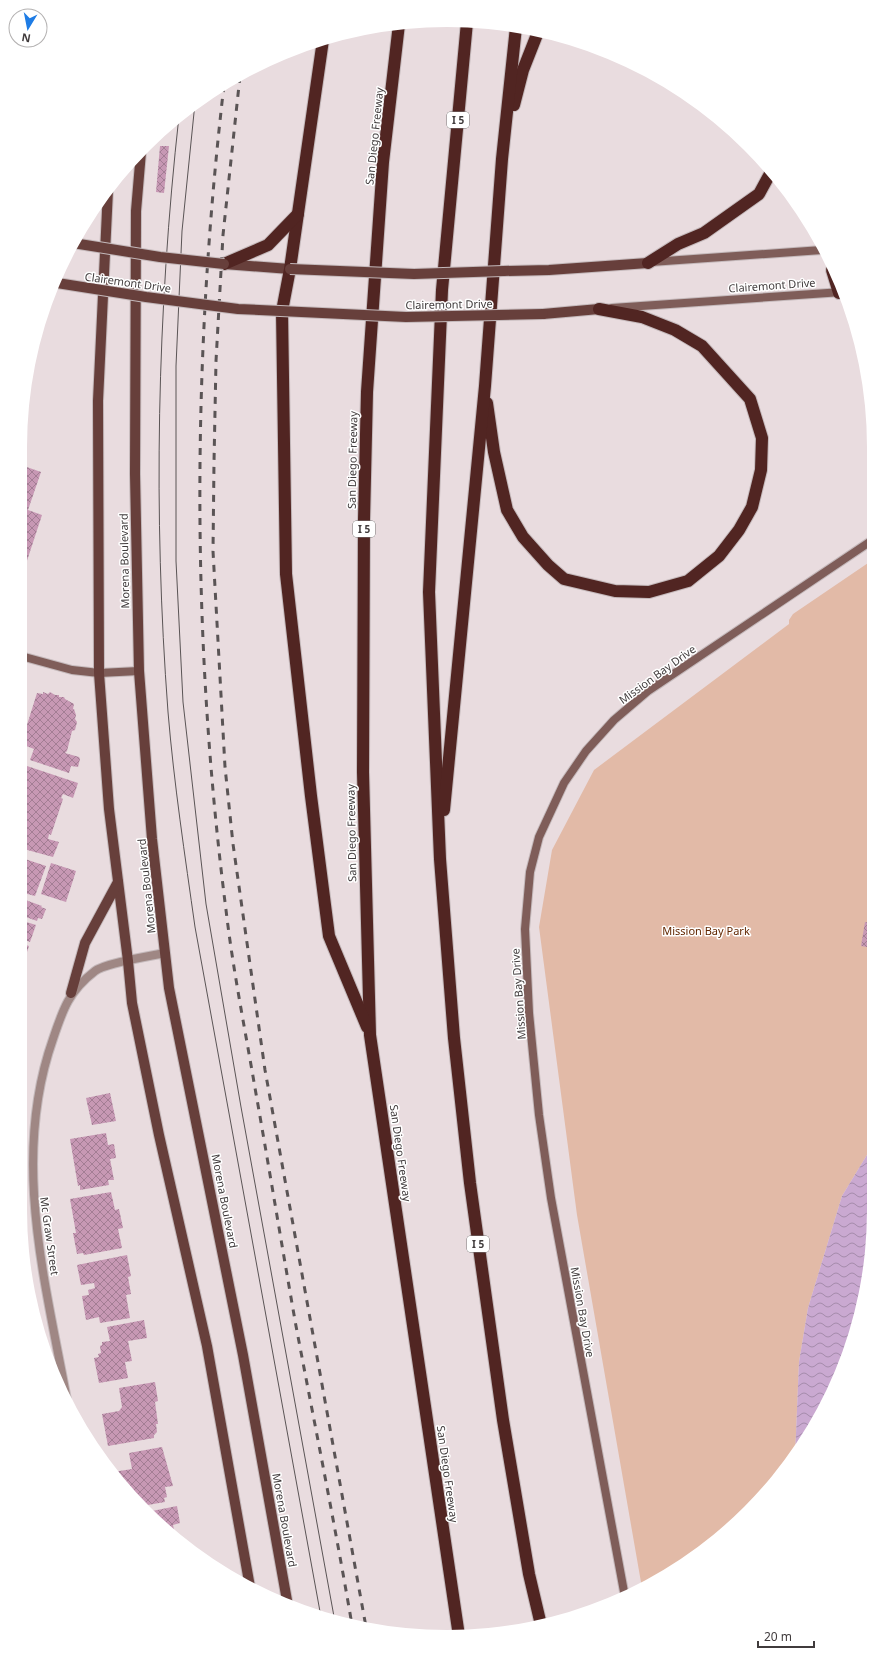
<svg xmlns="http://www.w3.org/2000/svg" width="894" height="1657" viewBox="0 0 894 1657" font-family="'Noto Sans',sans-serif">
<defs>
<pattern id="water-waves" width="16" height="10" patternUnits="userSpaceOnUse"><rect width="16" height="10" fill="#caa9d1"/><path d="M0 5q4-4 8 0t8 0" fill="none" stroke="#a58bab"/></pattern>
<pattern id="building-cross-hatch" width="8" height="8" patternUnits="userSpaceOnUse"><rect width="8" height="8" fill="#c798b4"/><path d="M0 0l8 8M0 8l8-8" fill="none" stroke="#a37d94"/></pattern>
</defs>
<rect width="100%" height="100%" fill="#e9dcdf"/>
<polygon fill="#e2baa7" points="871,561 873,1145 842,1196 808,1308 799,1362 795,1457 786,1470 729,1531 684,1565 642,1588 577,1215 539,927 552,850 594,770 789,624 789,620 793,614"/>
<polygon fill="url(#water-waves)" points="873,1145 873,1238 859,1321 817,1423 795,1457 799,1362 808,1308 842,1196"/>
<g fill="url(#building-cross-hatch)">
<polygon points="160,146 169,146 164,193 156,192"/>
<polygon points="21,465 41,472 28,510 42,515 21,579"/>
<polygon points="43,692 48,694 50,692 55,695 59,695 59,697 64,697 65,699 74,704 73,709 74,709 76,715 75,719 77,722 75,730 72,731 67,751 65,753 79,757 80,759 78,767 71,766 69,773 30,760 34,749 21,744 37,693 43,694"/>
<polygon points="21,764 78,783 73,798 63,794 61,798 63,799 51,835 49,834 48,839 59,842 53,857 20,848"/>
<polygon points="22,858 46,866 35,896 20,892 20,864"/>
<polygon points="51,863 76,871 66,902 41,894"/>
<polygon points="20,898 42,906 41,907 46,909 42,919 38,918 37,921 20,915"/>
<polygon points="20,920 36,925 30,942 20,938"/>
<polygon points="865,922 872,923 872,948 861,946"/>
<polygon points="20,943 29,946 24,961 20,960"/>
<polygon points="110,1093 116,1121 92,1125 86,1098"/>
<polygon points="106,1133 108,1145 114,1144 116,1158 110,1159 114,1180 108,1180 109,1185 80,1190 80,1185 78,1186 70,1139"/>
<polygon points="111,1192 115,1210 119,1209 123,1228 118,1229 122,1248 84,1255 83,1253 77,1254 73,1233 76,1233 70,1199"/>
<polygon points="127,1255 131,1276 128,1277 131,1294 126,1295 130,1318 100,1323 99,1317 86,1320 82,1296 89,1295 88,1290 95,1288 94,1283 81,1285 77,1265"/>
<polygon points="144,1320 147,1338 128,1341 132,1361 125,1362 128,1378 99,1383 94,1358 99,1357 98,1354 101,1353 100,1346 102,1345 102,1342 110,1341 107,1327"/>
<polygon points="155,1382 158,1401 155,1402 158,1424 156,1424 157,1432 154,1435 154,1438 108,1446 102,1414 119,1411 122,1407 119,1388"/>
<polygon points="162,1447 173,1486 165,1487 167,1497 164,1498 165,1502 142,1506 114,1476 113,1472 132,1469 129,1453"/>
<polygon points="177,1506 180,1523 173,1525 176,1539 165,1531 147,1512"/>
</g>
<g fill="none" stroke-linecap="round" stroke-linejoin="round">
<defs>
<path id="minor" d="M67,1400C45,1280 11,1158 53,1039C63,1009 69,991 95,971C105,963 151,956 165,953"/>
<g id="secondary">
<polyline points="651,262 822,250"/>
<polyline points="612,308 842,292"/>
<polyline points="21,656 72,670 99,673 139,671"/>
<polyline points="625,1597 551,1198 539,1115 529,1013 525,929 530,872 539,837 564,783 586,751 614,720 648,691 871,541"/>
</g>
<g id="primary">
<polyline points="141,152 136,211 135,474 139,671 152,839 169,988 243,1355 288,1606"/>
<polyline points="108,190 98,401 99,673 109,809 128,961 132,1003 159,1135 207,1346 250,1587"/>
<polyline points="224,264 290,269"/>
<polyline points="503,271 549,270 648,263"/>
<polyline points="543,314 599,309"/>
<polyline points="71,993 85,943 118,882"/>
</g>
<g id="motorway">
<polyline points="467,22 442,290 429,592 440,859 454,1038 470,1183 503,1420 529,1574 541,1625"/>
<polyline points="399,24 383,162 367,392 364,520 363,772 370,1035 459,1636"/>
<polyline points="323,40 290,269 282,311 286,574 311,796 329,936 367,1027"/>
<polyline points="514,105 523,70 538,32"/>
<polyline points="648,263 678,244 704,233 759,194 771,172"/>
<polyline points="224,264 268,245 298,214"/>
<polyline points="832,270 839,293"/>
<polyline points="487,403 494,452 507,510 523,537 548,565 564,579 615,591 649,592 688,581 719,556 739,530 752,507 761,470 762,438 750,399 702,346 675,330 642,317 599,309"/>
<polyline points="444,810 485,386 502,159 516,27"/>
</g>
</defs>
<use href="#minor" stroke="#c4b9bb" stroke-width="10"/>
<use href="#secondary" stroke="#c4b9bb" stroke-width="10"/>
<use href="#primary" stroke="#c4b9bb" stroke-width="12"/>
<use href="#motorway" stroke="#c4b9bb" stroke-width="14"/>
<use href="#minor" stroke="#9f8784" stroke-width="8"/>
<use href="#secondary" stroke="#7f5d59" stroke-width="8"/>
<use href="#primary" stroke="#673f3b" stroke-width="10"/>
<use href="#motorway" stroke="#512522" stroke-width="12"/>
<g stroke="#5a5455" stroke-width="1">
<polyline points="195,103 182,231 176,366 176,561 183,702 206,904 241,1107 335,1622"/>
<path d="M179,116C157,314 153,513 168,712C174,784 185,856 195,927L321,1617"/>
</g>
<g stroke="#5a5455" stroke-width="3" stroke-dasharray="7 7" stroke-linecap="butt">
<polyline points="240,76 223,235 216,361 214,462 213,551 225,767 233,844 265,1070 366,1627"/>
<path d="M224,85C192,359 191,636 226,910C233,970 245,1029 255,1088C269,1167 282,1247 296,1326C315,1426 335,1525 352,1625"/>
</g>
<defs>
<g id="primary-bridge">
<polyline points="73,243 160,257 224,264"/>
<polyline points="290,269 414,274 503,271"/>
<polyline points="57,283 146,297 238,309 406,317 543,314"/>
</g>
</defs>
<use href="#primary-bridge" stroke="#c4b9bb" stroke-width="12" stroke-linecap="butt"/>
<use href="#primary-bridge" stroke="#673f3b" stroke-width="10"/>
</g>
<g text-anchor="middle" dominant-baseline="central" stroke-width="3" stroke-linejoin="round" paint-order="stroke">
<g fill="#fff" stroke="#797676" stroke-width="1">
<rect x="447" y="112" width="22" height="16" rx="3"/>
<rect x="353" y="521" width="22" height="16" rx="3"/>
<rect x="467" y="1236" width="22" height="16" rx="3"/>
</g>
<g font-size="10" font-weight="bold" fill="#403b3c">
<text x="458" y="120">I 5</text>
<text x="364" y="529">I 5</text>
<text x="478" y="1244">I 5</text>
</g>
<g font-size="11" fill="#403b3c" stroke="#fff">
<text transform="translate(374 136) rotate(-84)">San Diego Freeway</text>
<text transform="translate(128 282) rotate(8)">Clairemont Drive</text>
<text transform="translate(772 285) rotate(-4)">Clairemont Drive</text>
<text transform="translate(449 304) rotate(-1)">Clairemont Drive</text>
<text transform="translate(352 460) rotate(-89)">San Diego Freeway</text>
<text transform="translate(124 561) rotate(-91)">Morena Boulevard</text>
<text transform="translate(657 674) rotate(-36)">Mission Bay Drive</text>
<text transform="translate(351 833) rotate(-91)">San Diego Freeway</text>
<text transform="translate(146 886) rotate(-96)">Morena Boulevard</text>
<text transform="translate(518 994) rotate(-94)">Mission Bay Drive</text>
<text transform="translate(401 1153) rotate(82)">San Diego Freeway</text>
<text transform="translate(225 1201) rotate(79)">Morena Boulevard</text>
<text transform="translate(50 1236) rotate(82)">Mc Graw Street</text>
<text transform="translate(583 1312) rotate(80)">Mission Bay Drive</text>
<text transform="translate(448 1474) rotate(82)">San Diego Freeway</text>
<text transform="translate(285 1520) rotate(80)">Morena Boulevard</text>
</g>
<g font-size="11" fill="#612600" stroke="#fff">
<text x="706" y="930">Mission Bay Park</text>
</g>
</g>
<path d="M0 0H894V1657H0ZM447 27H447A420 420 0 0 1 867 447V1210A420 420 0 0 1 447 1630H447A420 420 0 0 1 27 1210V447A420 420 0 0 1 447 27Z" fill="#fff" fill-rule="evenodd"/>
<g transform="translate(28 28) rotate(190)"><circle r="19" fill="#ffffff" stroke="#b3b1b1"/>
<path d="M0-3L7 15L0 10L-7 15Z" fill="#1e7ce5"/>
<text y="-6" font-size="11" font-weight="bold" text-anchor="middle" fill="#403b3c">N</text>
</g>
<path d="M758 1641v6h56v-6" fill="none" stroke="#403b3c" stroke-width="2"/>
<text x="764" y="1641" font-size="12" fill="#403b3c" stroke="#ffffff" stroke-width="3" paint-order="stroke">20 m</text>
</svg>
